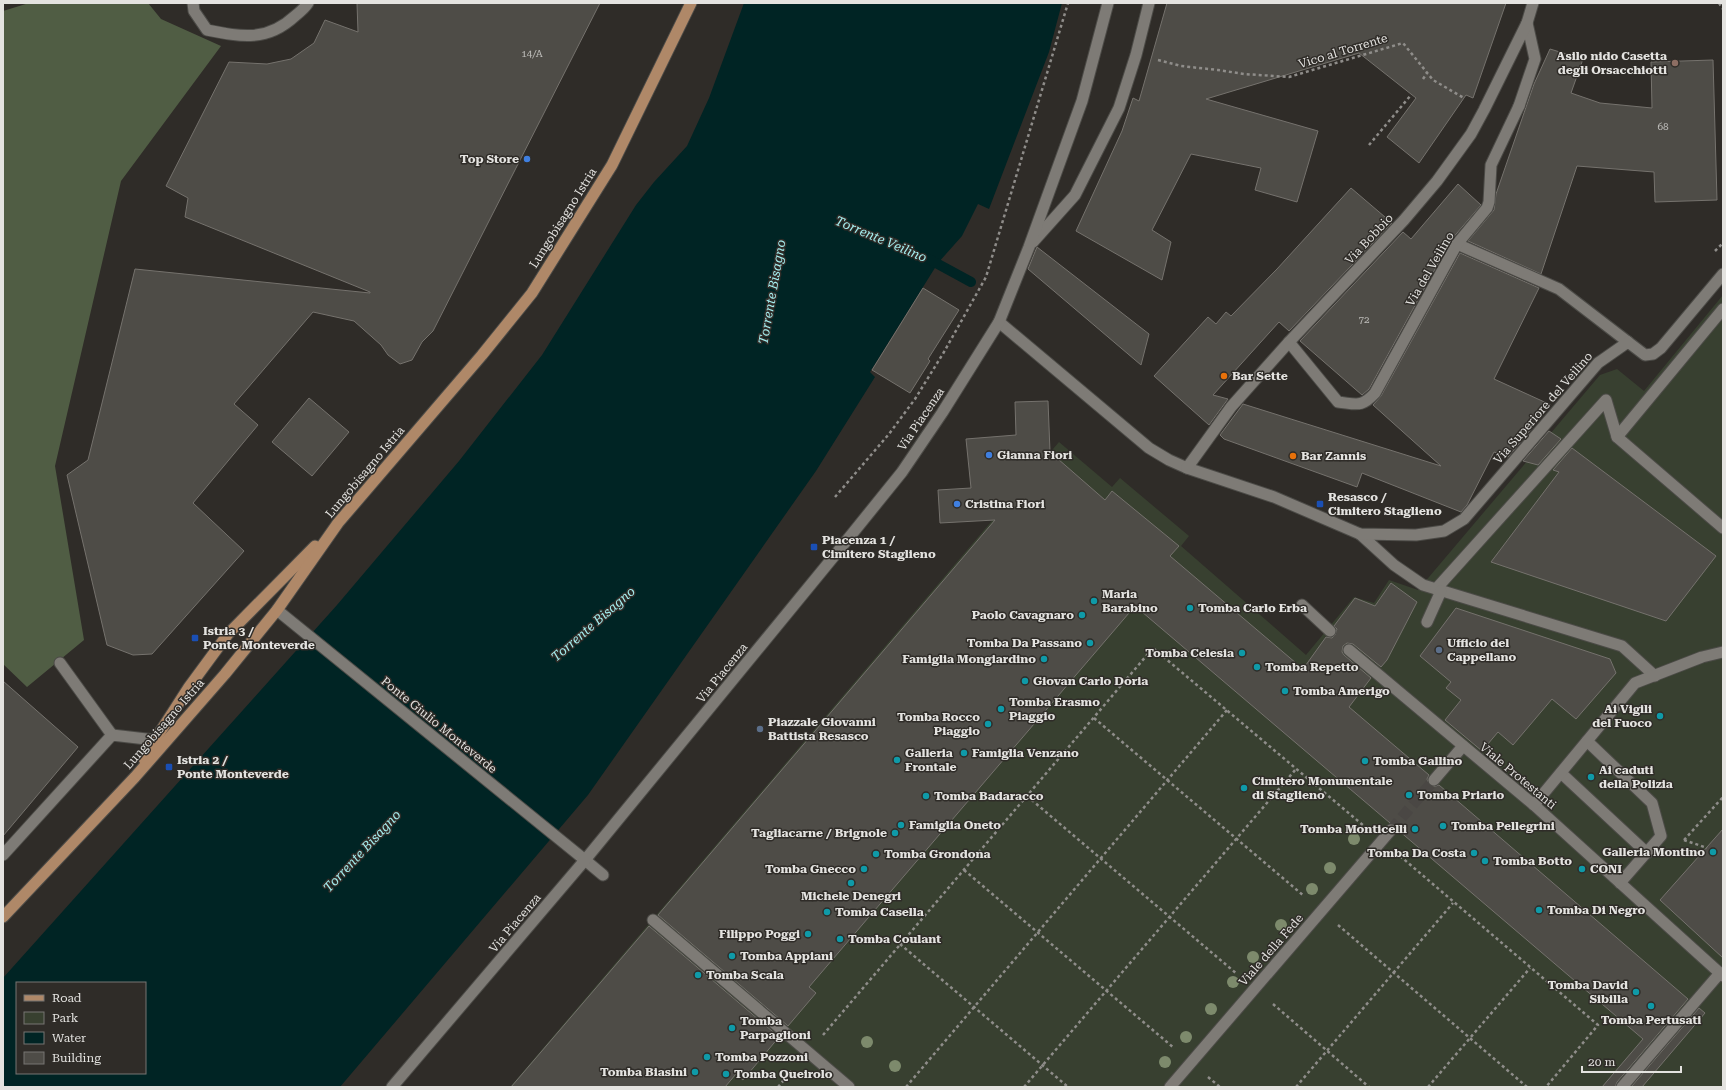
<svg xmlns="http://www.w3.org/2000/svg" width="1726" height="1090" viewBox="0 0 1726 1090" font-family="'Roboto Serif',serif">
<rect width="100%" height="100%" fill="#2f2c28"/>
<polygon fill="#384030" points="1723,295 1723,1087 510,1087 1059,442 1112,487 1120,478 1189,536 1181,546 1306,655 1354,597 1374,603 1389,580 1418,590 1600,375 1617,369 1644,391"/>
<polygon fill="#505d44" points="29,3 148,3 161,19 221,46 121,181 55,466 84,640 27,687 3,664 3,11"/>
<path fill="#002424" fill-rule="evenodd" d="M744,3H1062L1049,52L989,209L978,204L962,236L938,263L870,372L875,377L816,471L588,795L340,1087H3V978L337,605L459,461L542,355L636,205L654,182L687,146L709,98ZM17,983H145V1073H17Z"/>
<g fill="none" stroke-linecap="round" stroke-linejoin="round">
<polyline stroke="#002424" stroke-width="10" points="927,258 971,282"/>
</g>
<g fill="#4e4c47" stroke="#75726d">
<polygon points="357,3 600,3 433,331 422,342 412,360 400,364 388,355 381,345 354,321 313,312 234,404 258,425 193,503 244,551 152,654 133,655 107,645 67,475 88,460 135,269 370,293 370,292 185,217 188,198 166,186 229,62 267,64 291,59 314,43 325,20 358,32"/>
<polygon points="1167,3 1506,3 1473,98 1466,95 1419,163 1387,137 1416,98 1359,53 1206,99 1318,131 1297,202 1255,190 1261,168 1191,154 1152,230 1171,242 1162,280 1076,231 1122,131 1133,98 1139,101"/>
<polygon points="1550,49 1583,59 1571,93 1600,103 1652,108 1651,62 1713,60 1717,200 1655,202 1654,172 1577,166 1541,274 1468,241 1494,210 1496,194 1534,84"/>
<polygon points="1458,184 1481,205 1451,240 1369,389 1362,395 1300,341 1403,232 1411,239"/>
<polygon points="1351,188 1392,223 1289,331 1279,322 1213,395 1228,399 1209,425 1154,376 1208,317 1216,324 1226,312 1231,316 1277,269"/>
<polygon points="1037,247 1149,334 1141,365 1028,269"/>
<polygon points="1460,253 1539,288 1494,379 1551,405 1508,457 1494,452 1467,505 1461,512 1362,473 1357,487 1224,439 1220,435 1243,404 1441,466 1373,405 1381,396"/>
<polygon points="923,288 959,310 928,359 930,361 910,393 872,370"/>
<polygon points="309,398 349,432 312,476 272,442"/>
<polygon points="1048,401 1050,452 1105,500 1112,491 1179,546 1170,556 1303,669 1326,637 1332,638 1335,635 1337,629 1334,626 1355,598 1375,606 1391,583 1417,602 1387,660 1381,667 1353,644 1347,643 1343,646 1342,652 1344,655 1371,678 1349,707 1429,775 1427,779 1429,785 1433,787 1439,785 1688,999 1617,1082 1615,1087 1602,1087 1643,1039 1398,830 1396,825 1390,823 1135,606 809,987 816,993 788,1026 658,915 995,520 940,523 938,490 971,488 966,439 1016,435 1015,402"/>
<polygon points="1549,431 1561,439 1538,465 1523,461"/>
<polygon points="1572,448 1716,556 1666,621 1491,562 1559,472 1553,470"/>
<polygon points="1456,608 1610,659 1616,673 1576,719 1552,699 1513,745 1498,732 1482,751 1445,720 1461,700 1446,688 1451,682 1420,656"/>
<polygon points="3,681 78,747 3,836"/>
<polygon points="1723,829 1723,958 1660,900"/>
<polygon points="649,926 779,1037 743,1080 736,1074 725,1087 511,1087"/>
<polygon points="1699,1008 1705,1013 1642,1087 1631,1087"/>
</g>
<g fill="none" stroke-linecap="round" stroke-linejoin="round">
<polyline stroke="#4a4744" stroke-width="11" stroke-dasharray="11 5.5" stroke-linecap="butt" points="1391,830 1434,780"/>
<defs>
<g id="service">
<polyline points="1617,437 1723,309"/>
<polyline points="1360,534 1394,565 1423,585 1622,646 1655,676"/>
<polyline points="1436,589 1606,400 1617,437 1723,528"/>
<polyline points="1302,605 1330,631"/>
<polyline points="1427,622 1441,591"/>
<polyline points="1349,650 1534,805 1723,976"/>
<polyline points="60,663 112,735"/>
<polyline points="1587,741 1652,803 1661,836 1620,883"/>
<polyline points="1561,773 1647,853"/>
<polyline points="1534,805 1635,683 1702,657 1723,652"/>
<polyline points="3,855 112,735 155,740"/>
<polyline points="653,920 849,1087"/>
<polyline points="1170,1087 1391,830"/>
</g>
<g id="pedestrian">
<polyline points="1519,106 1535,59 1527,23"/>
<polyline points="1434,780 1463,746"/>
<polyline points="585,860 603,875"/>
<polyline points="1622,1087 1720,973"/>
</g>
<g id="minor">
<path d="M193,3L194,11L207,30C242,37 267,42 295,16C300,12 305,8 308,3"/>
<polyline points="1457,244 1559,289 1628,342"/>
<polyline points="999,322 1149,448 1169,460 1187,468 1274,497 1360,534 1416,535 1444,531 1464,519 1598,363 1628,342 1645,355 1653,354 1661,348 1723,274"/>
<path d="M1289,342L1338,402C1357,404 1361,408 1375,393L1457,244L1487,208L1489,202L1491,165L1519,106"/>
<polyline points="1187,468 1231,407 1289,342 1404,220 1437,181 1471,134 1484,110 1527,23 1533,3"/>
</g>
<g id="secondary">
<polyline points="1033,242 1075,195 1119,108 1136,55 1149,3"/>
<polyline points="277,610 585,860"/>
<polyline points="392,1087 585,860 835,555 902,472 942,413 999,322 1029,247 1082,101 1108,3"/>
</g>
<g id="primary">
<polyline points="144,759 155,740 189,687 228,634 315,546"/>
<polyline points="3,917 135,777 225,674 277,610 338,523 482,355 532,293 612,165 691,3"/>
</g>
</defs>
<use href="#service" stroke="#4c4b47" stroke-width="13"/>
<use href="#pedestrian" stroke="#4c4b47" stroke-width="13"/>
<use href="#minor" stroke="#4c4b47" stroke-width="13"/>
<use href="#secondary" stroke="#4c4b47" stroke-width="13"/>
<use href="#primary" stroke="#4c4b47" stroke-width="13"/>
<g stroke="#8f8d8a" stroke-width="2.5" stroke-dasharray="3 3" stroke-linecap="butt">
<polyline points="1719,3 1723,9"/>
<polyline points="1158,60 1181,66 1218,70 1244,74 1289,77 1403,43 1433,80 1464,98"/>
<polyline points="1423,79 1427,73"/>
<polyline points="1369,145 1411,95"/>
<polyline points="1715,251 1723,243"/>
<polyline points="835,497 889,434 915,399 944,352 986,277 1068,3"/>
<polyline points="1094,718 1304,896"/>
<polyline points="1027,796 1237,974"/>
<polyline points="1684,840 1723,797"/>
<polyline points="1684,840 1707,848"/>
<polyline points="1400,856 1598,1025 1546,1087"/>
<polyline points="964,870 1174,1048"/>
<polyline points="1338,925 1527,1087"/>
<polyline points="900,944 1068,1087"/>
<polyline points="1273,1004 1369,1087"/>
<polyline points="823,1035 1153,648 1364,826"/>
<polyline points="1208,1077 1220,1087"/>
<polyline points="778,1087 793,1069"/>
<polyline points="906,1087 1227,710"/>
<polyline points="1024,1087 1296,769"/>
<polyline points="1296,1087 1453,903"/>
<polyline points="1428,1087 1530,968"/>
</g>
<use href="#service" stroke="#7e7b76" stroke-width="11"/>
<use href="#pedestrian" stroke="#7e7b76" stroke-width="11"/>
<use href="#minor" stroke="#7e7b76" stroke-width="11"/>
<use href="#secondary" stroke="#7e7b76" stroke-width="11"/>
<use href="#primary" stroke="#af8868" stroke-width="11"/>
</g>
<g fill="#7d8a6c">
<circle cx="1354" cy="839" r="6"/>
<circle cx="1330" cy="868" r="6"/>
<circle cx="1312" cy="889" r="6"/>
<circle cx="1281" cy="925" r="6"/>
<circle cx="1253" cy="957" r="6"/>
<circle cx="1233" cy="982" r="6"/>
<circle cx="1211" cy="1009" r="6"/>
<circle cx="1186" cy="1037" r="6"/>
<circle cx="867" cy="1042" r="6"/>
<circle cx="1165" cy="1062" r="6"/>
<circle cx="895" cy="1066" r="6"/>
</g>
<circle fill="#8d6e63" stroke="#2f2c28" stroke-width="1.5" cx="1675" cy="63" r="4"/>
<g fill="#3f7fe0" stroke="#2f2c28" stroke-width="1.5">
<circle cx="527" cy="159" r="4"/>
<circle cx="989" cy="455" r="4"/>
<circle cx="957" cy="504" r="4"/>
</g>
<g fill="#e8710a" stroke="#2f2c28" stroke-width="1.5">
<circle cx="1224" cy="376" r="4"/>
<circle cx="1293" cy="456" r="4"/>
</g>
<g fill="#1a4fb4" stroke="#2f2c28" stroke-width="1.5">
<rect x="1316" y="500" width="8" height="8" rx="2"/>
<rect x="810" y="543" width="8" height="8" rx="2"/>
<rect x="191" y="634" width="8" height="8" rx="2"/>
<rect x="165" y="763" width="8" height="8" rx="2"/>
</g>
<g fill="#0f9aa8" stroke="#2f2c28" stroke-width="1.5">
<circle cx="1094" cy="601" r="4"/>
<circle cx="1190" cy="608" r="4"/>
<circle cx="1082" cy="615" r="4"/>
<circle cx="1090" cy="643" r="4"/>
<circle cx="1242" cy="653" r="4"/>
<circle cx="1044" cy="659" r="4"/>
<circle cx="1257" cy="667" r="4"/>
<circle cx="1025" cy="681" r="4"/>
<circle cx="1285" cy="691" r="4"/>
<circle cx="1001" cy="709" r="4"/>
<circle cx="1660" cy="716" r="4"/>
<circle cx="988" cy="724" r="4"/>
<circle cx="964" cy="753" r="4"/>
<circle cx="897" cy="760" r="4"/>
<circle cx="1365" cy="761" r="4"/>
<circle cx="1591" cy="777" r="4"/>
<circle cx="1244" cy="788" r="4"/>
<circle cx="1409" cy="795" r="4"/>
<circle cx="926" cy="796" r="4"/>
<circle cx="901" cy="825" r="4"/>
<circle cx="1443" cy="826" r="4"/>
<circle cx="1415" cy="829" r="4"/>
<circle cx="895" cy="833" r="4"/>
<circle cx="1713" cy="852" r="4"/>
<circle cx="1474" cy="853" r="4"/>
<circle cx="876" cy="854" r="4"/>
<circle cx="1485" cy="861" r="4"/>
<circle cx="864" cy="869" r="4"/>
<circle cx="1582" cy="869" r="4"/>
<circle cx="851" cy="883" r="4"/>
<circle cx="1539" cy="910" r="4"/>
<circle cx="827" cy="912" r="4"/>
<circle cx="808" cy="934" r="4"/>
<circle cx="840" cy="939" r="4"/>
<circle cx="732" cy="956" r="4"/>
<circle cx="698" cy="975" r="4"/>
<circle cx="1636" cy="992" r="4"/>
<circle cx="1651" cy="1006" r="4"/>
<circle cx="732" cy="1028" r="4"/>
<circle cx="707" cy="1057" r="4"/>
<circle cx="695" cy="1072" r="4"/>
<circle cx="726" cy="1074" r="4"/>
</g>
<g fill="#5c6f8a" stroke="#2f2c28" stroke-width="1.5">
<circle cx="1439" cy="650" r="4"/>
<circle cx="760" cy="729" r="4"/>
</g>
<g text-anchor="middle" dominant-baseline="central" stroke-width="3" stroke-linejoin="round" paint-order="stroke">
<g font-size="10" fill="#bebdba">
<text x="532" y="53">14/A</text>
<text x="1663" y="126">68</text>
<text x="1364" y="319">72</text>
</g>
<g font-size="12" fill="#e4e3e0" stroke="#2f2c28">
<text transform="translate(1343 51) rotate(-17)">Vico al Torrente</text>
<text transform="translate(563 218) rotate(-58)">Lungobisagno Istria</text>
<text transform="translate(1369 239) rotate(-47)">Via Bobbio</text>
<text transform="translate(1430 269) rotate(-60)">Via del Veilino</text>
<text transform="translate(1543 408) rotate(-49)">Via Superiore del Veilino</text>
<text transform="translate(921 419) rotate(-56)">Via Piacenza</text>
<text transform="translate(365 472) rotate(-50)">Lungobisagno Istria</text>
<text transform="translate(722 673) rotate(-51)">Via Piacenza</text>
<text transform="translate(164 724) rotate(-49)">Lungobisagno Istria</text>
<text transform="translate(439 725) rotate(39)">Ponte Giulio Monteverde</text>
<text transform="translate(1518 776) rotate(40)">Viale Protestanti</text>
<text transform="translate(515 923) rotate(-50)">Via Piacenza</text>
<text transform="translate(1271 950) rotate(-49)">Viale della Fede</text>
</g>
<g font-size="12" font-weight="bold" fill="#e4e3e0" stroke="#2f2c28" text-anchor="start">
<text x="1667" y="56" text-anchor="end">Asilo nido Casetta<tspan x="1667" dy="14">degli Orsacchiotti</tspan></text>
<text x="519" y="159" text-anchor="end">Top Store</text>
<text x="1232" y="376">Bar Sette</text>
<text x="997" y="455">Gianna Fiori</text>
<text x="1301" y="456">Bar Zannis</text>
<text x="1328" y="497">Resasco /<tspan x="1328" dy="14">Cimitero Staglieno</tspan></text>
<text x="965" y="504">Cristina Fiori</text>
<text x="822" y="540">Piacenza 1 /<tspan x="822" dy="14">Cimitero Staglieno</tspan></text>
<text x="1102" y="594">Maria<tspan x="1102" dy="14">Barabino</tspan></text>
<text x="1198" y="608">Tomba Carlo Erba</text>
<text x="1074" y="615" text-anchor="end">Paolo Cavagnaro</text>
<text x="203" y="631">Istria 3 /<tspan x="203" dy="14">Ponte Monteverde</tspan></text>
<text x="1082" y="643" text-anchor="end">Tomba Da Passano</text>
<text x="1447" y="643">Ufficio del<tspan x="1447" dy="14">Cappellano</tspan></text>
<text x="1234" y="653" text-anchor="end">Tomba Celesia</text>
<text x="1036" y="659" text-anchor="end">Famiglia Mongiardino</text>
<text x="1265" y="667">Tomba Repetto</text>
<text x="1033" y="681">Giovan Carlo Doria</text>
<text x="1293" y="691">Tomba Amerigo</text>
<text x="1009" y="702">Tomba Erasmo<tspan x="1009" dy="14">Piaggio</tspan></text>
<text x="1652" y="709" text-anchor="end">Ai Vigili<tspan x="1652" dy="14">del Fuoco</tspan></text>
<text x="980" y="717" text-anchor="end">Tomba Rocco<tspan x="980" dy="14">Piaggio</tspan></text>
<text x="768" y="722">Piazzale Giovanni<tspan x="768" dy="14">Battista Resasco</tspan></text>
<text x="905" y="753">Galleria<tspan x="905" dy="14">Frontale</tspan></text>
<text x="972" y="753">Famiglia Venzano</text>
<text x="177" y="760">Istria 2 /<tspan x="177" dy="14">Ponte Monteverde</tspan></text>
<text x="1373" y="761">Tomba Gallino</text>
<text x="1599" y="770">Ai caduti<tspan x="1599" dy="14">della Polizia</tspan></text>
<text x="1252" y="781">Cimitero Monumentale<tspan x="1252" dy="14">di Staglieno</tspan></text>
<text x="1417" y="795">Tomba Priario</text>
<text x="934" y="796">Tomba Badaracco</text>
<text x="909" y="825">Famiglia Oneto</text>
<text x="1451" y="826">Tomba Pellegrini</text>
<text x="1407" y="829" text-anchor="end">Tomba Monticelli</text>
<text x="887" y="833" text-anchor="end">Tagliacarne / Brignole</text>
<text x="1705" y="852" text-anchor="end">Galleria Montino</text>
<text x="1466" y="853" text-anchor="end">Tomba Da Costa</text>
<text x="884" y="854">Tomba Grondona</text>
<text x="1493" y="861">Tomba Botto</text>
<text x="856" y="869" text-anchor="end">Tomba Gnecco</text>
<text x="1590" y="869">CONI</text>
<text x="851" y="896" text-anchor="middle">Michele Denegri</text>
<text x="1547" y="910">Tomba Di Negro</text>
<text x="835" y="912">Tomba Casella</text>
<text x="800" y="934" text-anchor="end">Filippo Poggi</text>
<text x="848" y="939">Tomba Coulant</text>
<text x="740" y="956">Tomba Appiani</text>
<text x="706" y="975">Tomba Scala</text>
<text x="1628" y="985" text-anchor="end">Tomba David<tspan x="1628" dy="14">Sibilla</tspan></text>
<text x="1651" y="1020" text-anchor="middle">Tomba Pertusati</text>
<text x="740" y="1021">Tomba<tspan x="740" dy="14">Parpaglioni</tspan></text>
<text x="715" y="1057">Tomba Pozzoni</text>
<text x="687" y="1072" text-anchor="end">Tomba Biasini</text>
<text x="734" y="1074">Tomba Queirolo</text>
</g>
<g font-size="13" font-style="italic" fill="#a5eff0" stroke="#2f2c28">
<text transform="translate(881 239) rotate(23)">Torrente Veilino</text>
<text transform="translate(772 292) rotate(-80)">Torrente Bisagno</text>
<text transform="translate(593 624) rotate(-41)">Torrente Bisagno</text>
<text transform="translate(362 851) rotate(-47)">Torrente Bisagno</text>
</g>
</g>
<rect width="1726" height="1090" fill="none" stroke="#e4e3e0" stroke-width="8"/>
<rect x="16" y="982" width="130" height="92" fill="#2f2c28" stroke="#777572"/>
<rect x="24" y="995" width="20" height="6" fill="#af8868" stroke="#777572"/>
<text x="52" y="1002" font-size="12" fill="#e4e3e0">Road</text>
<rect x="24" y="1012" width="20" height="12" fill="#384030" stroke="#777572"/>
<text x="52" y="1022" font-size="12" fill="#e4e3e0">Park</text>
<rect x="24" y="1032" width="20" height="12" fill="#002424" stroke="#777572"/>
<text x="52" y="1042" font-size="12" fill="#e4e3e0">Water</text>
<rect x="24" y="1052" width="20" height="12" fill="#4e4c47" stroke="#777572"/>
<text x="52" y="1062" font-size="12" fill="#e4e3e0">Building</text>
<path d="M1582 1066v6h99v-6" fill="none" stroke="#e4e3e0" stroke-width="2"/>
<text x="1588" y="1066" font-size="12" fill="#e4e3e0" stroke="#2f2c28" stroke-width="3" paint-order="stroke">20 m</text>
</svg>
